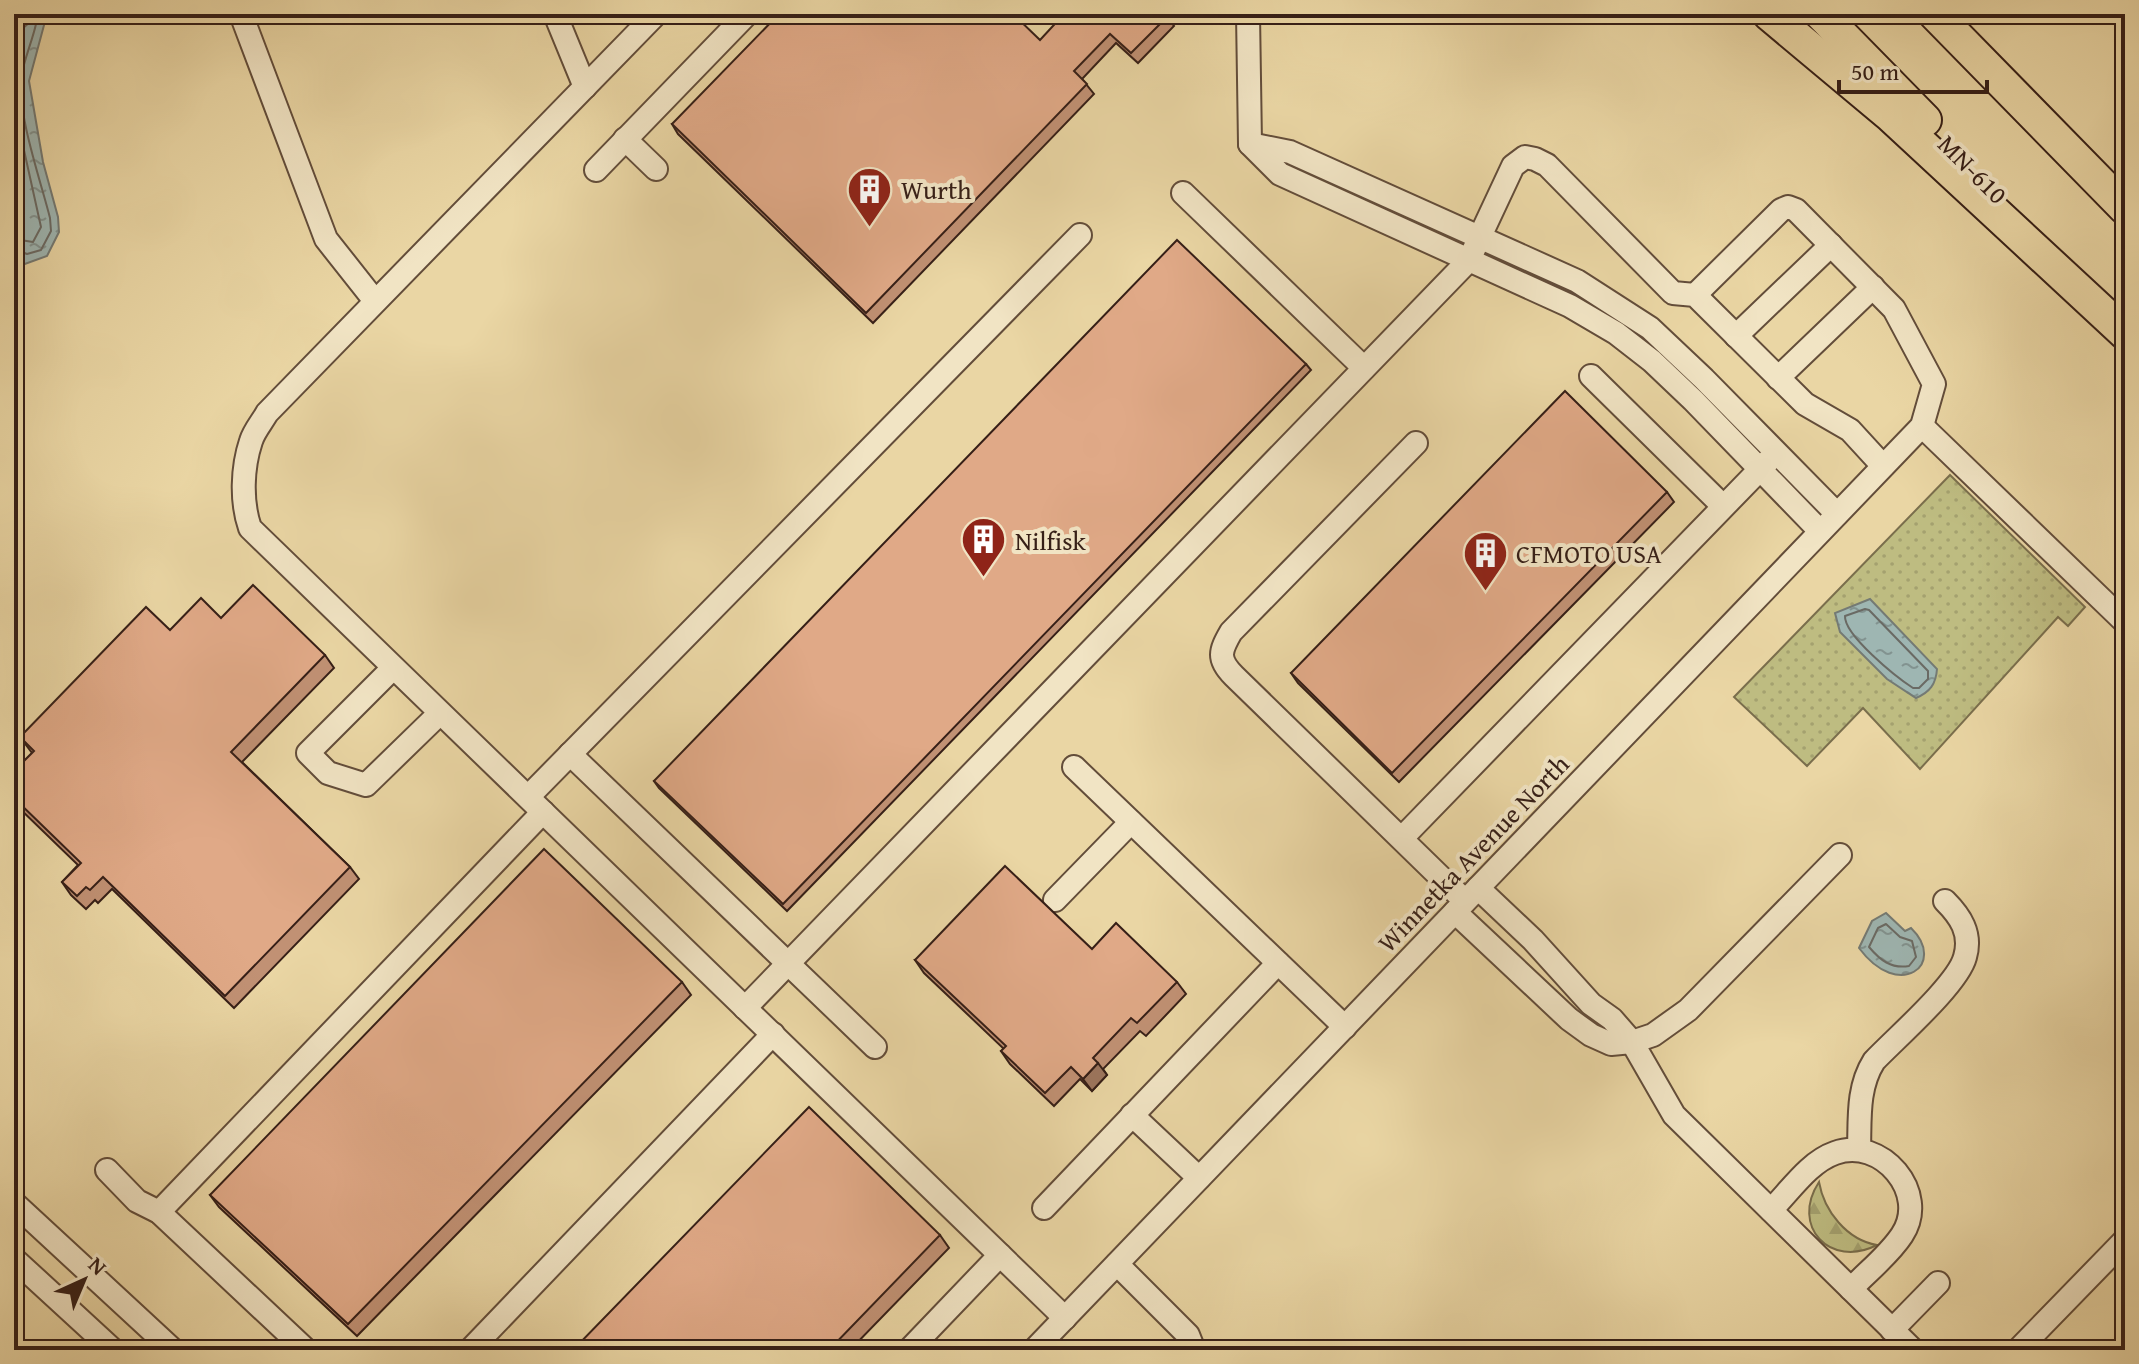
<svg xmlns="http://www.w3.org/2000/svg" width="2139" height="1364" viewBox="0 0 2139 1364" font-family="'Gentium Book Plus',serif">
<defs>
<pattern id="grass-dots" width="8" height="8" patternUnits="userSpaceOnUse" patternTransform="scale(2)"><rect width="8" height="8" fill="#bebc81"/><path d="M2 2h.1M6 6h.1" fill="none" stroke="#a4a16f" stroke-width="1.8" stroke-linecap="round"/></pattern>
<pattern id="forest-firs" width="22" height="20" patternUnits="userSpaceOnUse" patternTransform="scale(2)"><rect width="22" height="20" fill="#bebc81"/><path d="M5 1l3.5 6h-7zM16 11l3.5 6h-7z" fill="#a4a16f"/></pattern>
<pattern id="water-ripples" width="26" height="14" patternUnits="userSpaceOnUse" patternTransform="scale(2)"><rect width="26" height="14" fill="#9eb6b2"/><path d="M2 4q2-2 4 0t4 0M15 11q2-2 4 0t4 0" fill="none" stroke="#829390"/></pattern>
</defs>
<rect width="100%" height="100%" fill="#ead6a4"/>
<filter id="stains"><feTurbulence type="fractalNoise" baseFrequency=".0025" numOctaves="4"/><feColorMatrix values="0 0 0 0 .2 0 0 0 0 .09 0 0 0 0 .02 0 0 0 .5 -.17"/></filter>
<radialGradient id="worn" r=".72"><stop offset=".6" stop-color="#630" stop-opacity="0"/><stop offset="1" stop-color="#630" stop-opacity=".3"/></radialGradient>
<polygon fill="url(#grass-dots)" stroke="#7a6e4c" stroke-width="2" points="1950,475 2085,607 2068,626 2058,617 1920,769 1863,708 1807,766 1734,697"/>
<path fill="url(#forest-firs)" stroke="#7a6e4c" stroke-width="2" d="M1819,1182C1824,1211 1847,1240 1877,1245C1830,1269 1790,1226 1819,1182Z"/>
<g fill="url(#water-ripples)" stroke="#747a74" stroke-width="2">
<polygon points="27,14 47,14 29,81 43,162 58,217 59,232 47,256 22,265 14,252 14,26"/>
<path d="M1870,599L1937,669C1936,684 1930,692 1916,698L1887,679L1840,632L1835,613Z"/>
<path d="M1886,913L1905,931L1911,928C1948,964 1899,1002 1859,948L1872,921Z"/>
</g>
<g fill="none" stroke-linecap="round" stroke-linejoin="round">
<g stroke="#6a6a64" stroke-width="2">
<path d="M14,31L21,30L31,21L36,24C32,42 24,59 21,78C17,113 41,182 50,218L51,231L41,250L27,254L14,249"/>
<polyline points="14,105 41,227 33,242 14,239"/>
<path d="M1865,609L1869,610L1928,671V679L1919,688H1913C1896,677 1844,635 1845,616Z"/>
<path d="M1886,924L1900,937L1912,941L1916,957L1909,966C1891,969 1880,960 1869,947L1878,928Z"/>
</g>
<defs>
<g id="minor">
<polyline points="241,14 326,239 375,301"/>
<polyline points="555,14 585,87"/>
<path d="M656,14L267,413C262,422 254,431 251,441C242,468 241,502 250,528L1065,1318"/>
<polyline points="1248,14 1250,144"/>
<polyline points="625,139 656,169"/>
<polyline points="596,170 747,14"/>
<polyline points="1183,193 1364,368"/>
<polyline points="1736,336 1831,245"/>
<polyline points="1591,376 1723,506"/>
<polyline points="1778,378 1873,287"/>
<polyline points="1922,426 2125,622"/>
<path d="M1416,443L1231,632C1220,651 1217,659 1234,676L1465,901"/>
<polyline points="1820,531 1693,400 1652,361 1616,333 1570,306 1280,174 1250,144 1290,152 1577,281 1650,328 1704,379 1837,514"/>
<polyline points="393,668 308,753 328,773 366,785 439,714"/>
<polyline points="570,754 875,1047"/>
<polyline points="1074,767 1345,1027"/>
<polyline points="528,797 1080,235"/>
<polyline points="1402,838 1770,459"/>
<polyline points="1478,888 1533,940 1591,1004 1612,1019 1632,1042 1674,1115 1913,1350"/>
<polyline points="1055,900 1131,822"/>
<polyline points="1455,912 1569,1019 1591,1035 1611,1044 1632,1042 1653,1035 1688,1010 1840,855"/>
<polyline points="745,1008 1469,260 1513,166 1525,157 1535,159 1547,165 1673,293 1695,295 1805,404 1850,430 1883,466"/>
<polyline points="1132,1115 1199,1178"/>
<path d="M1859,1150C1860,1119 1857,1088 1874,1061C1896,1038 1958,984 1965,957C1972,933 1960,916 1945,901"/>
<polyline points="107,1170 137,1201 159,1212 306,1350"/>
<polyline points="14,1203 173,1350"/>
<polyline points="1044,1208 1278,963"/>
<path d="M1771,1210C1790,1191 1809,1162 1835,1153C1881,1136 1930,1193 1902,1235C1889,1255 1867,1272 1851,1289"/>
<polyline points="159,1212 543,812"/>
<polyline points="14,1259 113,1350"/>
<polyline points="1117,1264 1188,1335 1194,1350"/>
<polyline points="1892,1330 1938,1283"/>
<polyline points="470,1350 773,1034"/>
<polyline points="909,1350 1000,1255"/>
<polyline points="1034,1350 1922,426 1934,384 1894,309 1796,210 1788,207 1781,210 1695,295"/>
<polyline points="2018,1350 2125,1240"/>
</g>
<g id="highway">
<polyline points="1769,14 1891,116 2125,333"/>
<polyline points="1821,14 1925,120"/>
<polyline points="1935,14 2125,208"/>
</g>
</defs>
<use href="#minor" stroke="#634d3a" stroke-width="26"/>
<use href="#highway" stroke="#361f17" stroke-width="36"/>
<use href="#minor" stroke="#f1e4c4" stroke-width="22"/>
<use href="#highway" stroke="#ead6a4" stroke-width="32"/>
</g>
<g fill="#c19174" stroke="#361f17" stroke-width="2">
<polygon points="1167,17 1174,26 1138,63 1116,43 1082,79 1094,94 873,323 678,134 672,124 1040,40"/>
<polygon points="1306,364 1311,370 787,911 659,788 654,781"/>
<polygon points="1667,492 1674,502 1399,782 1298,683 1291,673"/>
<polygon points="221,618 325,655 334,668 242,762 350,867 359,879 234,1008 112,889 98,903 95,900 86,909 71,895 62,882 78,865 14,803 14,771 32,753 20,737 170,630"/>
<polygon points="1092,949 1177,982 1186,994 1146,1036 1140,1031 1103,1069 1107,1075 1092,1091 1080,1079 1054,1106 1010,1064 1001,1051 1004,1049 924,973 915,960"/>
<polygon points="682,982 691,995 357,1336 219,1207 210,1195"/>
<polygon points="940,1235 949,1248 850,1350 573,1350"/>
</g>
<polygon fill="#9d765e" stroke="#361f17" stroke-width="2" points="1098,1063 1107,1075 1092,1091 1083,1079"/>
<g fill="#e0a987" stroke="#361f17" stroke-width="2">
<polygon points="779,14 1013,14 1040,40 1064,14 1164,14 1167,17 1131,53 1110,34 1074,71 1087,84 866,313 672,124"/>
<polygon points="1177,240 1306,364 783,904 654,781"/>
<polygon points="1565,391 1667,492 1392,773 1291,673"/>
<polygon points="253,585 325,655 231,752 350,867 225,996 103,877 90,890 86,887 77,896 62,882 81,863 14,798 14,771 34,751 20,737 146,607 170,630 201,598 221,618"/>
<polygon points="544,849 682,982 348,1324 210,1195"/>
<polygon points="1005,866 1092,949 1116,923 1177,982 1137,1023 1131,1018 1093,1058 1098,1063 1083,1079 1071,1067 1045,1093 1001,1051 1006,1046 915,960"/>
<polygon points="809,1107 940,1235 829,1350 573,1350"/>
</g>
<defs>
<symbol id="building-pin" viewBox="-11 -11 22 30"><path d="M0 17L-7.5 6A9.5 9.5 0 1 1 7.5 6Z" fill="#8f2418" stroke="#f1e4c4"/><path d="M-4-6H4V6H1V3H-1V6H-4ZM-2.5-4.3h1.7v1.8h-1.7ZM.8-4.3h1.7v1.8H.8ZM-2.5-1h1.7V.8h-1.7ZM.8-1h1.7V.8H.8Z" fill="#fff"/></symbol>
</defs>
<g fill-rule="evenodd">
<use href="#building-pin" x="844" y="164" width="51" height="69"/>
<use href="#building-pin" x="958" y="514" width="51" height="69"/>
<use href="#building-pin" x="1460" y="528" width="51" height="69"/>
</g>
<g text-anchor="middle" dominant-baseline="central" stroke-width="8" stroke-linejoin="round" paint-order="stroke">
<g font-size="26" fill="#361f17" stroke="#f1e4c4">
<text transform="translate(1973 169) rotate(45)">MN-610</text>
<text transform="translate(1473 853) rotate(-46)">Winnetka Avenue North</text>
</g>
<g font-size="26" fill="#361f17" stroke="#f1e4c4" text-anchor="start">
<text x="901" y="189">Wurth</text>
<text x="1015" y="540">Nilfisk</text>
<text x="1516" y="553">CFMOTO USA</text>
</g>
</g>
<rect width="2139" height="1364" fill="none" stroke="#ead6a4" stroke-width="48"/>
<rect x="16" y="16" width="2107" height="1332" fill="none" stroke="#361f17" stroke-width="4"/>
<rect x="24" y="24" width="2091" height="1316" fill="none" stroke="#361f17" stroke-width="2"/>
<g transform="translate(84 1280) rotate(44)" stroke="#f1e4c4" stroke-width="6" paint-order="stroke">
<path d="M0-6L14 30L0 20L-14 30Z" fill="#361f17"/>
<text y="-12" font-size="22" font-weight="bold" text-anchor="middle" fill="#361f17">N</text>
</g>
<path d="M1839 80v12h148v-12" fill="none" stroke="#361f17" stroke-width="4"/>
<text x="1851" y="80" font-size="24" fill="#361f17" stroke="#f1e4c4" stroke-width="6" paint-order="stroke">50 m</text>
<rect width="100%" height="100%" filter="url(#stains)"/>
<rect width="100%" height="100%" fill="url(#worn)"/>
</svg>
